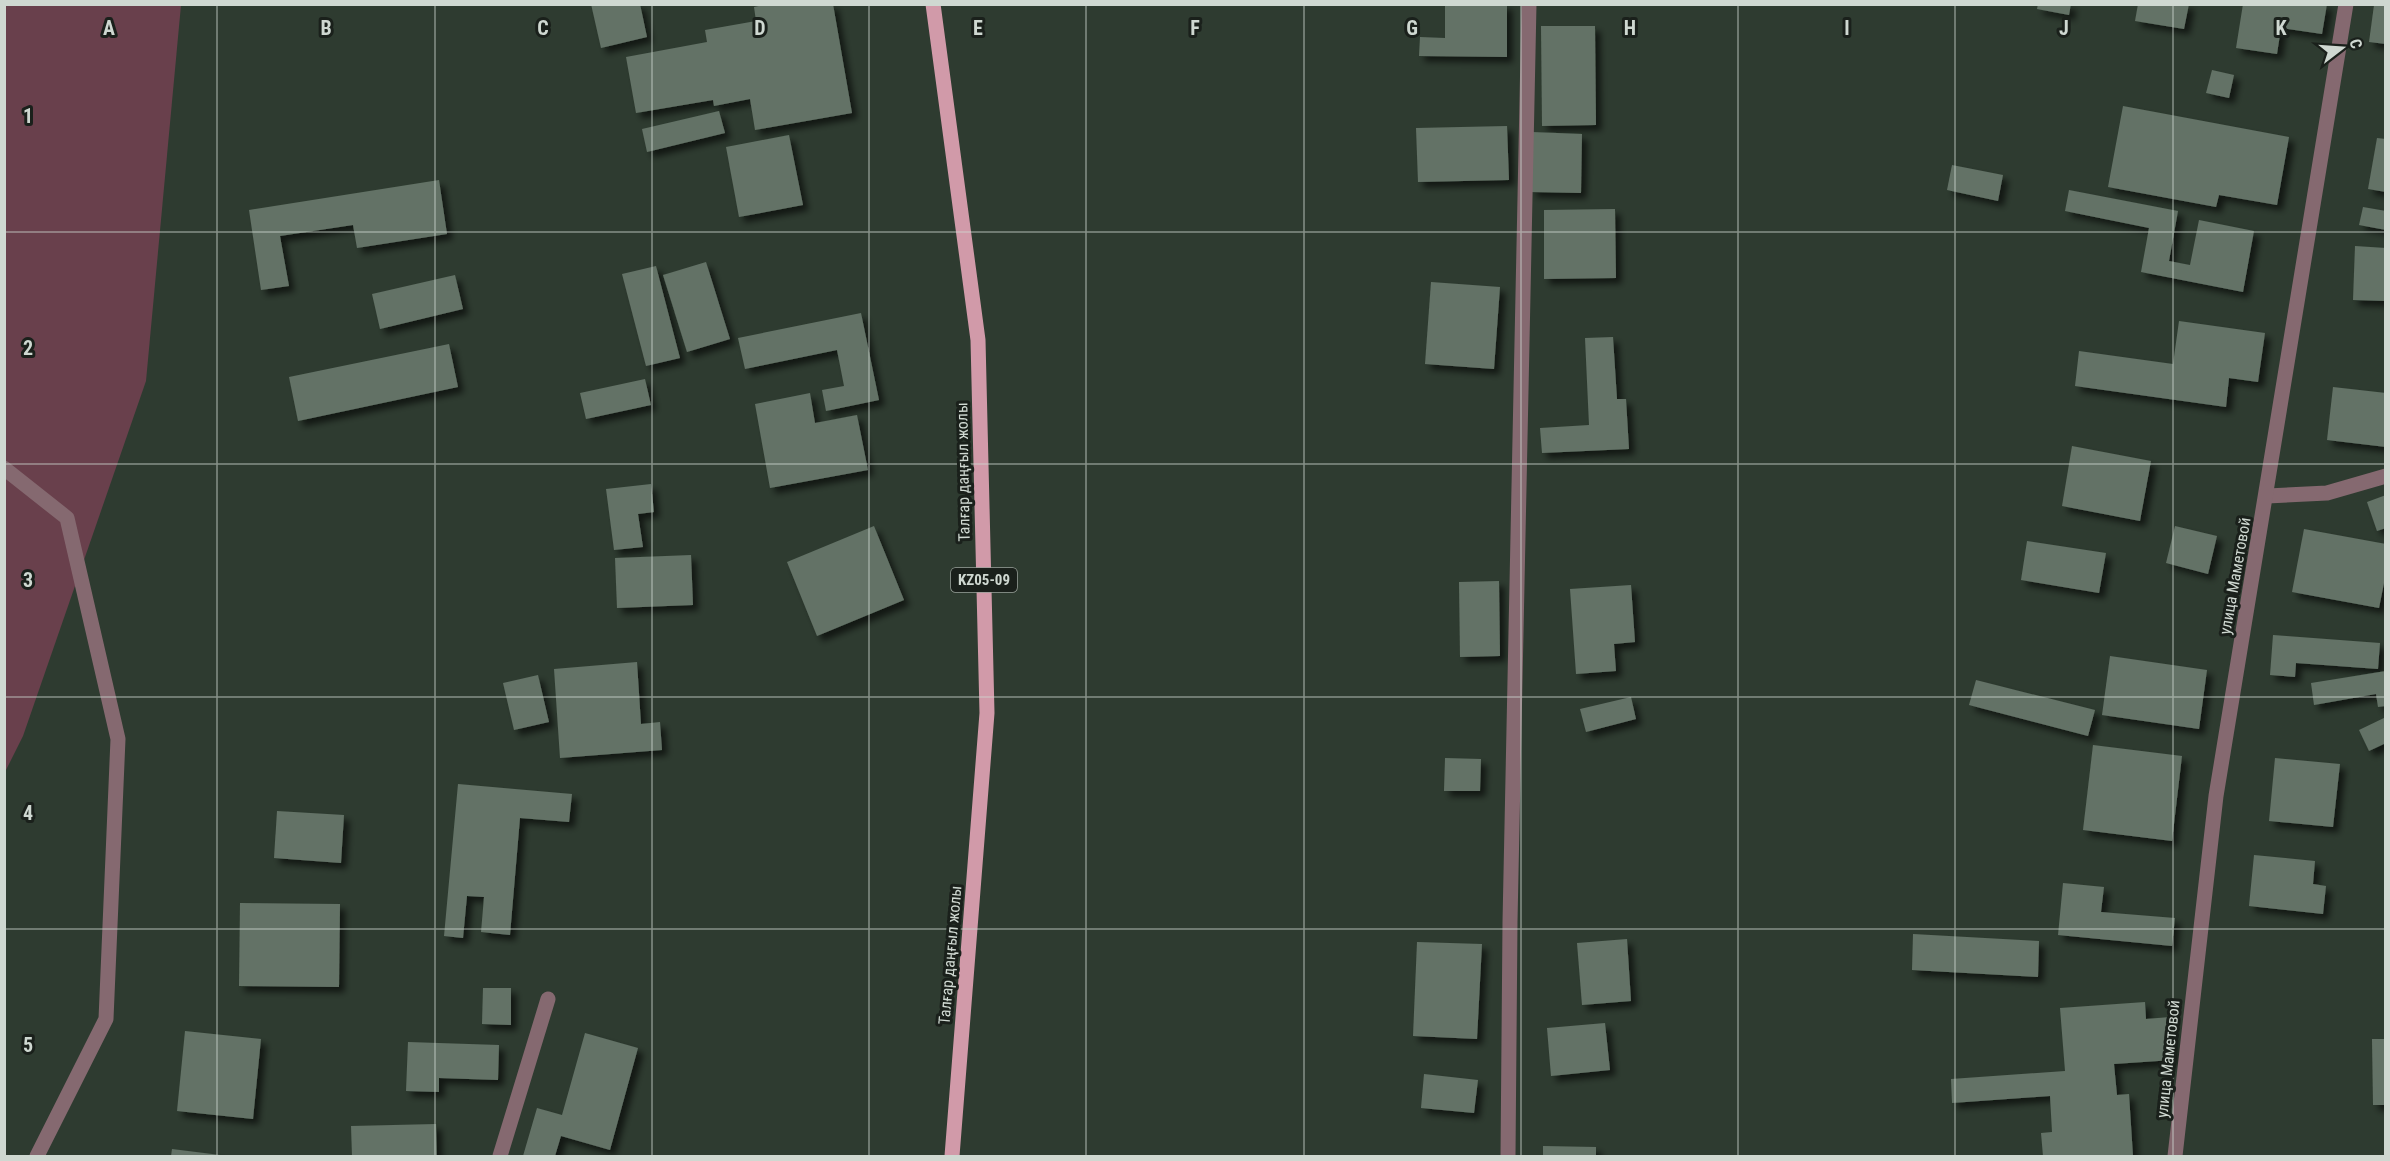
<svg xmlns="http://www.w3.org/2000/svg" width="2390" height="1161" viewBox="0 0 2390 1161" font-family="'Roboto Condensed',sans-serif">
<defs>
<filter id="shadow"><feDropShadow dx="5.5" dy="5.5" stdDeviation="3" flood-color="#0009"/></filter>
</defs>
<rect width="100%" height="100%" fill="#2e3b30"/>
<polygon fill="#69404c" points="5,5 181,5 146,381 23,736 5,772"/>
<g fill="#637266" filter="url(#shadow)">
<polygon points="591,4 640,4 647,37 601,48"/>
<polygon points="768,4 833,4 852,113 755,130 750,99 714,106 713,100 636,113 626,57 707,42 705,30 756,21 754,7"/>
<polygon points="1445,4 1507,4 1507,57 1419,56 1420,37 1445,38"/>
<polygon points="2038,4 2071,4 2069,15 2037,9"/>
<polygon points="2138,4 2189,4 2184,29 2135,21"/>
<polygon points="2243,4 2327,4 2322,34 2281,28 2277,54 2236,48"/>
<polygon points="2374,5 2386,5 2386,44 2369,42"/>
<polygon points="1541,26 1595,26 1596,125 1542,126"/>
<polygon points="2212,70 2234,75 2229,98 2206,93"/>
<polygon points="2123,106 2289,137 2277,205 2219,195 2216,207 2108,187"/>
<polygon points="719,111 725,133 647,152 642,129"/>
<polygon points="1507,126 1509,180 1418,182 1416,128"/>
<polygon points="1532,132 1582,134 1581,193 1531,192"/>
<polygon points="789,135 803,205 739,217 726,147"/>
<polygon points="2377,138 2386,139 2386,192 2368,189"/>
<polygon points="1952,165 2003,175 1998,201 1947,190"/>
<polygon points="439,180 447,234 357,248 353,225 280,236 289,286 261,290 249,210"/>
<polygon points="2069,190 2178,211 2169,261 2190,265 2199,220 2254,231 2243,292 2141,272 2149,228 2065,211"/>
<polygon points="2363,207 2386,211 2386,230 2359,225"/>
<polygon points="1615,209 1616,278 1544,279 1544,210"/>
<polygon points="2355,246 2386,248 2386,301 2353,300"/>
<polygon points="706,262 730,339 687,352 663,275"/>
<polygon points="656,266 680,358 646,366 622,274"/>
<polygon points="455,275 463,309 380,329 372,294"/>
<polygon points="1431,282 1500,287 1494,369 1425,364"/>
<polygon points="861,313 879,400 826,411 822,390 844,386 837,350 745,369 738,338"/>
<polygon points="2179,321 2265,333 2258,382 2229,378 2226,407 2075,386 2079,351 2173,364"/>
<polygon points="1613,337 1617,399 1626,399 1629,449 1542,453 1540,428 1589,425 1585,338"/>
<polygon points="449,344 458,387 298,421 289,377"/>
<polygon points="645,379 651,405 586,419 580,393"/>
<polygon points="2333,387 2386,393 2386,447 2327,440"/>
<polygon points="810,393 815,423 857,415 868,470 770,488 755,404"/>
<polygon points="2072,446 2151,461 2140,521 2062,506"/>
<polygon points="651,484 654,512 638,514 643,547 614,550 606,489"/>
<polygon points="2386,495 2386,528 2377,531 2367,502"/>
<polygon points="874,526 904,600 817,636 787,562"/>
<polygon points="2175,526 2217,536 2208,574 2166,563"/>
<polygon points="2304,529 2386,544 2386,573 2379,608 2292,592"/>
<polygon points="2027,541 2106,553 2099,593 2021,580"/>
<polygon points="691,555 693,605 617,608 615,558"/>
<polygon points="1499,581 1500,656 1460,657 1459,582"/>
<polygon points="1631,585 1635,642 1614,644 1616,671 1576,674 1570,589"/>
<polygon points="2273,635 2380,643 2378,669 2296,663 2295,677 2270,675"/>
<polygon points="2110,656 2207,670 2199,729 2102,715"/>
<polygon points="637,662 641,724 660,722 662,750 560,758 554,669"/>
<polygon points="2386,671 2386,706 2378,707 2376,694 2314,705 2311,683"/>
<polygon points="538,675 549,722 514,730 503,683"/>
<polygon points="1976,680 2095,710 2088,736 1969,705"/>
<polygon points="1631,697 1636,719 1586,732 1580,709"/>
<polygon points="2386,717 2386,743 2369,751 2359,730"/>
<polygon points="2093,745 2182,756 2172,841 2083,830"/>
<polygon points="1445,758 1481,759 1480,791 1444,791"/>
<polygon points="2275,758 2340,764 2333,827 2269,821"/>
<polygon points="458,784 572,794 569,822 520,818 510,935 481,932 484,897 467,896 463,938 444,936"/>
<polygon points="277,811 344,815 341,863 274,858"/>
<polygon points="2254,855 2315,861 2313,884 2326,886 2323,914 2249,906"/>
<polygon points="2063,883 2104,887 2101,912 2175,918 2172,946 2058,935"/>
<polygon points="240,903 340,904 339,987 239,986"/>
<polygon points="1913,934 2039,941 2038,977 1912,970"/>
<polygon points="1627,939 1631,1001 1582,1005 1577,943"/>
<polygon points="1417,942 1482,944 1477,1039 1413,1036"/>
<polygon points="483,988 511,988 511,1025 482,1024"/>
<polygon points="2145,1002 2146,1019 2170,1017 2173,1060 2114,1064 2117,1095 2129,1094 2133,1156 2043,1156 2041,1133 2052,1132 2050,1096 1952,1103 1951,1079 2065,1071 2060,1008"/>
<polygon points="1605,1023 1610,1070 1551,1076 1547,1028"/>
<polygon points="185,1031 261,1039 253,1119 177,1111"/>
<polygon points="585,1033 638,1048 610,1150 561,1136 555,1156 523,1156 537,1108 562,1115"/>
<polygon points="2372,1039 2386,1039 2386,1105 2373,1105"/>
<polygon points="408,1042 499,1045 498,1080 439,1078 439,1092 406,1091"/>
<polygon points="1424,1074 1478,1080 1474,1113 1421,1108"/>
<polygon points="436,1124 437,1156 352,1156 351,1126"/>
<polygon points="1543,1146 1596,1147 1596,1156 1543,1156"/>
<polygon points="172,1149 220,1155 220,1156 171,1156"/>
</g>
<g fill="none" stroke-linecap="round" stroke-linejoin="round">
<g stroke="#856970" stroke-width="15">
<polyline points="4,468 67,518 118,739 106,1019 37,1156"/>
<polyline points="2267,496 2327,493 2386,476"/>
<polyline points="500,1156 548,999"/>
<polyline points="1508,1156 1510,922 1529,4"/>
<polyline points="2175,1156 2216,796 2346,4"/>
</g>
<polyline stroke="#d19aa9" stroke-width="15" points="933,4 978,340 987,713 952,1156"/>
</g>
<path fill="none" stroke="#cfd8d1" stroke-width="1.5" stroke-opacity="0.55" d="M217,4V1156M435,4V1156M652,4V1156M869,4V1156M1086,4V1156M1304,4V1156M1521,4V1156M1738,4V1156M1955,4V1156M2173,4V1156M4,232H2386M4,464H2386M4,697H2386M4,929H2386"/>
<g text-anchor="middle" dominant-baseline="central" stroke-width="6" stroke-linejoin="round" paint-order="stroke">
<rect fill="#1a201b" stroke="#99a19a" stroke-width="1.5" x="951" y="568" width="66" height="24" rx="4.5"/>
<g font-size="15" font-weight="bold" fill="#cfd8d1">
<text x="984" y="580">KZ05-09</text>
</g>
<g font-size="16" fill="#cfd8d1" stroke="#1a201b">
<text transform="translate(963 472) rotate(-91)">Талғар даңғыл жолы</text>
<text transform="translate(2235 576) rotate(-80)">улица Маметовой</text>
<text transform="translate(950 955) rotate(-85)">Талғар даңғыл жолы</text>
<text transform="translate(2168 1059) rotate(-84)">улица Маметовой</text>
</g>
</g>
<g font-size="20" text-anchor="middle" font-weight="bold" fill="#cfd8d1" stroke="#1a201b" stroke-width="6" stroke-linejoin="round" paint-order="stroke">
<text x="109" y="35">A</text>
<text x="326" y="35">B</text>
<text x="543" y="35">C</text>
<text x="760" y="35">D</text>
<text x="978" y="35">E</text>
<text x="1195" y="35">F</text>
<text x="1412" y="35">G</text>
<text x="1630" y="35">H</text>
<text x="1847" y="35">I</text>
<text x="2064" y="35">J</text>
<text x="2281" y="35">K</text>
<text x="28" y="123">1</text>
<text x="28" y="355">2</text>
<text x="28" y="587">3</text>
<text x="28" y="820">4</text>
<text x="28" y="1052">5</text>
</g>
<rect width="2390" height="1161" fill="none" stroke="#cfd8d1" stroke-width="12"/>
<g transform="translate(2342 48) rotate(73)" stroke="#1a201b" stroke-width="4.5" paint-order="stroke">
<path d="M0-4.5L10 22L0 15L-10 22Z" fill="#cfd8d1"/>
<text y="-9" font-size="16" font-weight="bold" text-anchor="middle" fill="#cfd8d1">С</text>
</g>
</svg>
